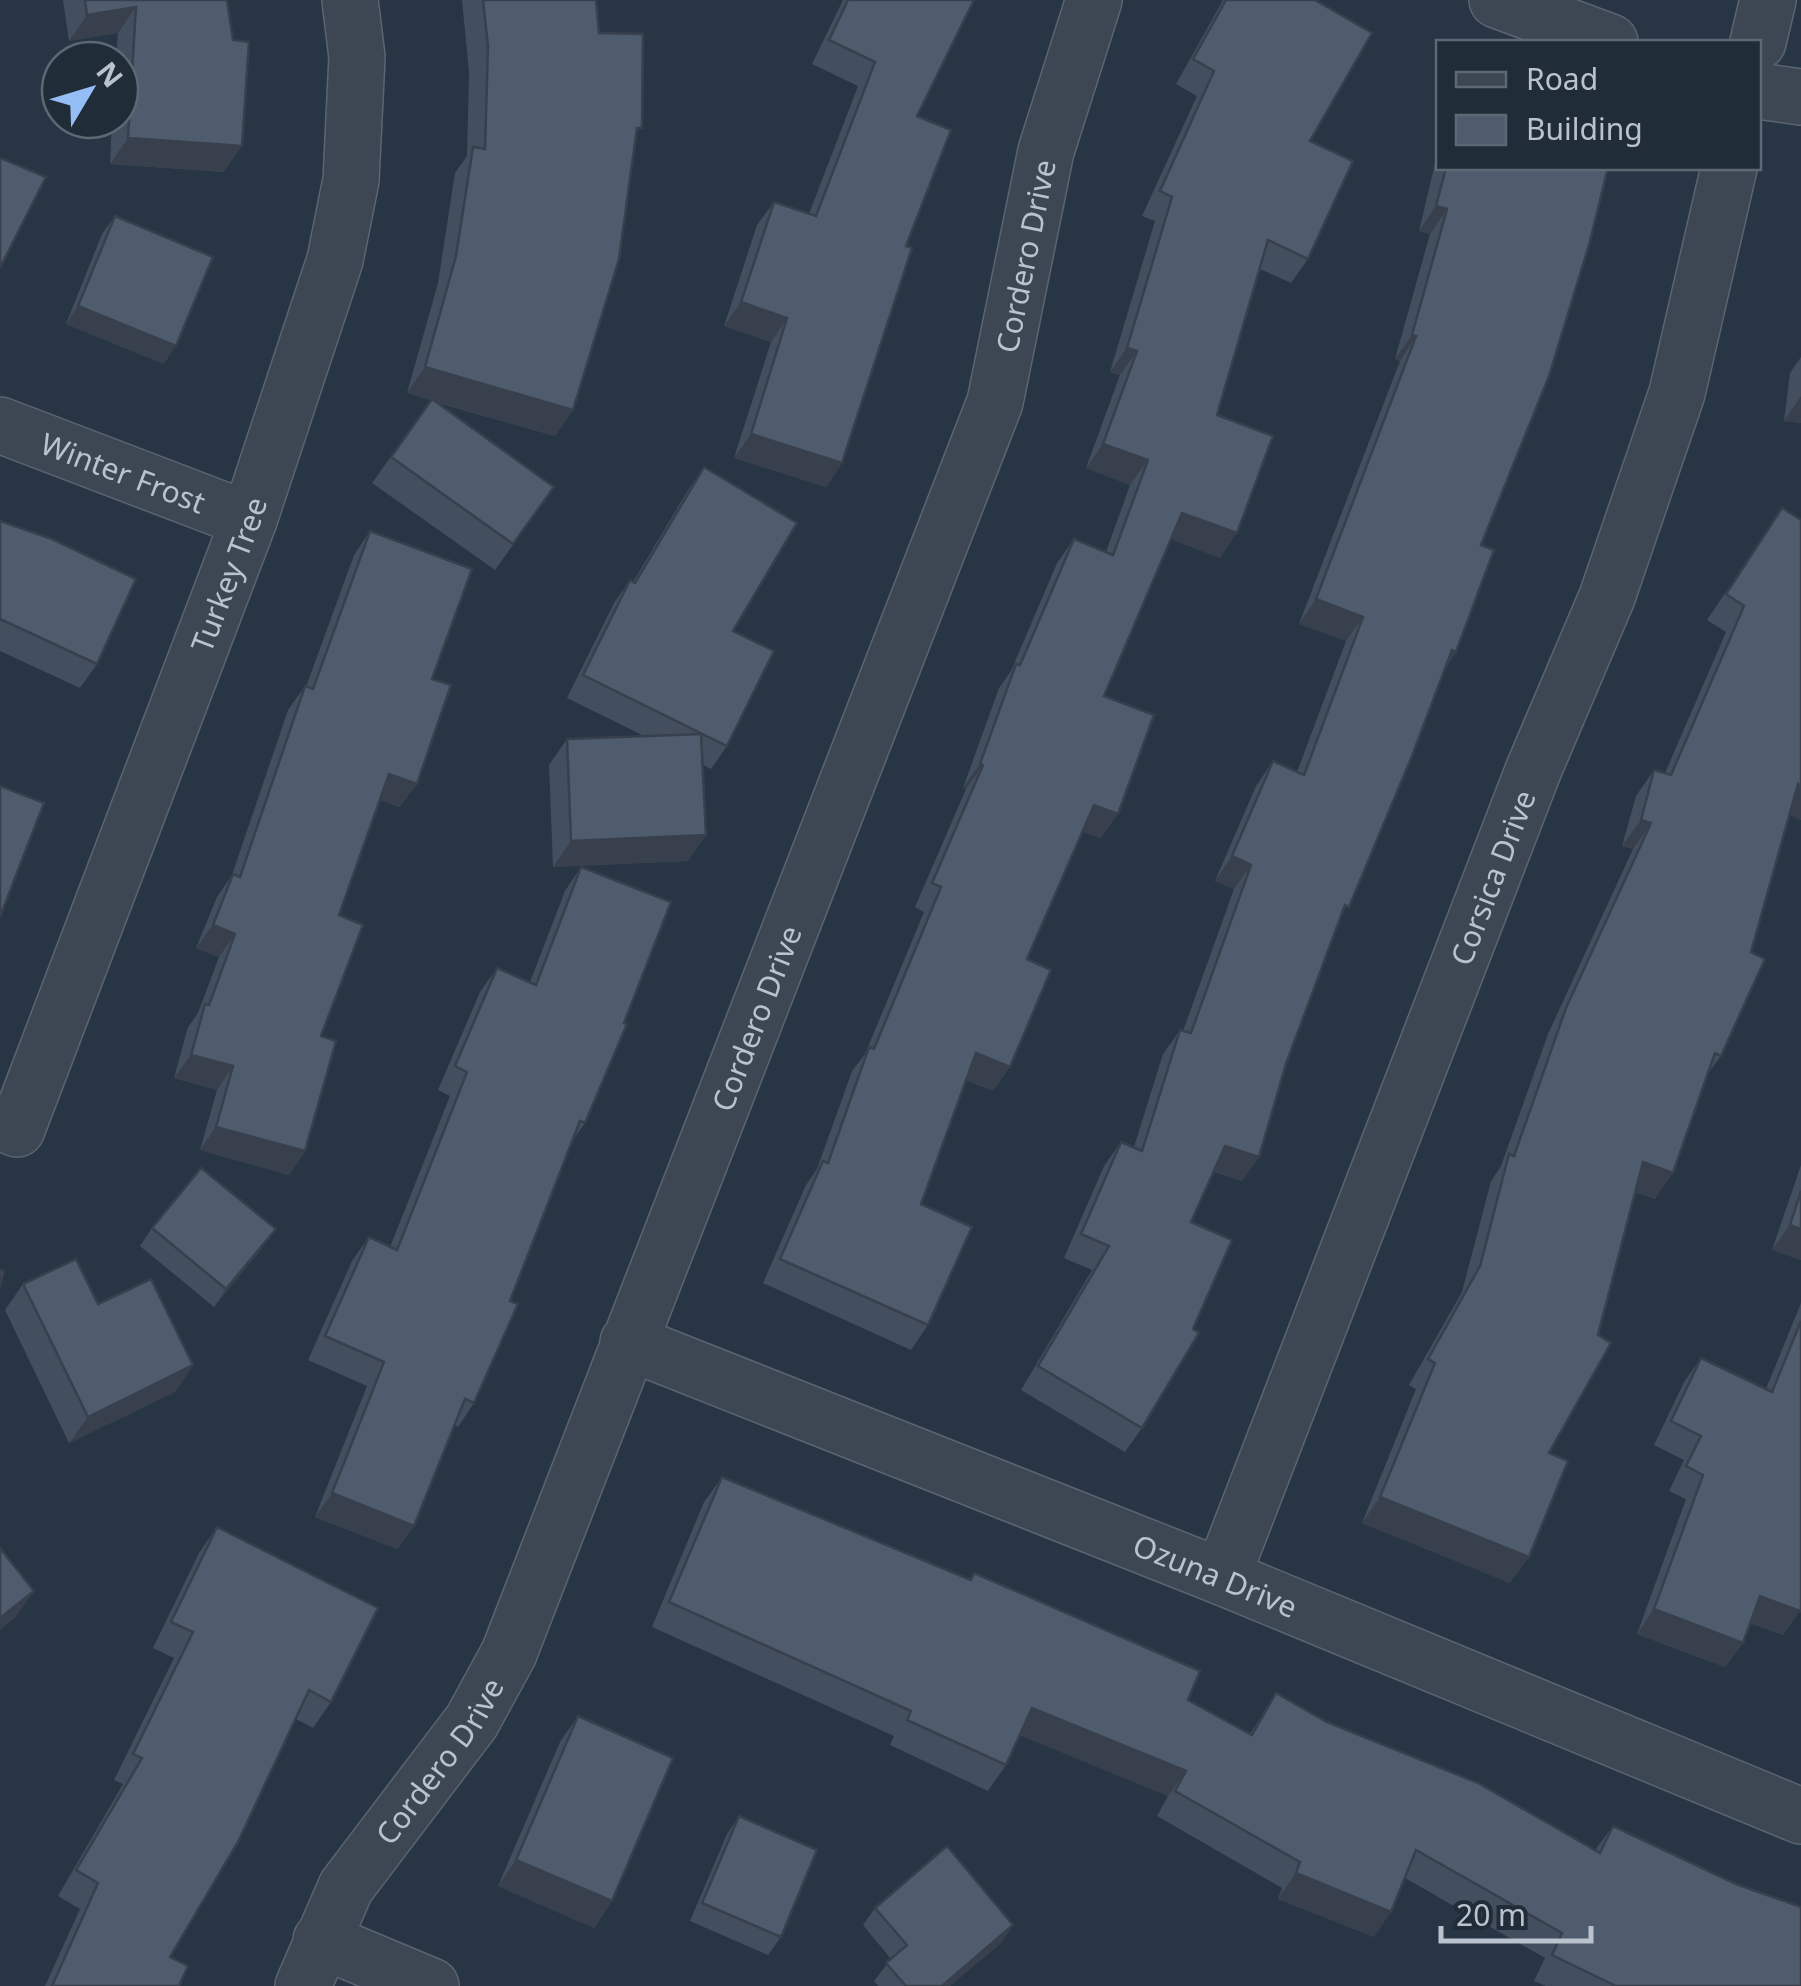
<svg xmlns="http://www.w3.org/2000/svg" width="1801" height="1986" viewBox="0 0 1801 1986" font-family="'Noto Sans',sans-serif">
<rect width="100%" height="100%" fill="#283544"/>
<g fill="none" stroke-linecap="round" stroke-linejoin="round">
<defs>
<g id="minor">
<polyline points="1497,0 1610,42"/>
<polyline points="1758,42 1768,0"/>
<polyline points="1758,91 1801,97"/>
<path id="s1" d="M0,425L249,520"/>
<path id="s2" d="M0,1122L17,1129L249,520L335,260L351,180L357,57L350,0"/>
<path id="s3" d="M628,1342L1222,1577L1801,1816"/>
<path id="s4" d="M1222,1577L1533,771L1607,597L1677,393L1729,168"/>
<polyline points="321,1940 431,1986"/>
<path id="s5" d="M303,1986L346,1887L472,1721L509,1653L995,402L1046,151L1094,0"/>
</g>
</defs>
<use href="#minor" stroke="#5b6571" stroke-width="58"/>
<use href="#minor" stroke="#3d4753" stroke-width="55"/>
</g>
<g fill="#434f5e">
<polygon points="63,0 227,0 224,172 110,164 112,120 120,120 120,60 116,60 118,33 69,41"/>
<polygon points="462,0 596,0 599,33 636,136 573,410 555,436 435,402 554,487 495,570 372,483 431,400 407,393 438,283 455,173 467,156 469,72"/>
<polygon points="843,0 974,0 917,116 906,246 842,463 826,487 734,458 771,342 724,326 757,225 774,202 809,214 858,86 812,64"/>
<polygon points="1223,0 1315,0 1308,259 1291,283 1260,269 1217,415 1220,558 1171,539 1104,696 1101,838 1083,832 1027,959 993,1091 966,1080 921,1204 928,1325 911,1350 763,1283 806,1185 817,1169 852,1071 865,1054 924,912 915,907 966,789 963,788 999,688 1011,671 1057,563 1074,539 1106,552 1130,485 1086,468 1120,375 1110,372 1155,221 1142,216 1197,96 1176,84"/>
<polygon points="1438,151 1438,168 1608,168 1481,545 1456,652 1445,669 1340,920 1242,1181 1214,1172 1191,1222 1142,1428 1125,1452 1021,1390 1092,1270 1064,1258 1104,1166 1121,1142 1134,1147 1163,1054 1180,1030 1183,1031 1234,889 1215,881 1256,786 1273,761 1297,772 1346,641 1299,624 1400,361 1395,359 1430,234 1419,231"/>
<polygon points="115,216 164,364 66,324 102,234"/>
<polygon points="1801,357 1801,423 1784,421 1790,373"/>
<polygon points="704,467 733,631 727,746 711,769 703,765 688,861 553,867 549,765 567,739 644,736 567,698 614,603 630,580 633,582 688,490"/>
<polygon points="1782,508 1801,520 1801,820 1789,814 1721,1056 1708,1073 1655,1199 1635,1192 1549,1453 1510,1583 1362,1523 1416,1389 1409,1385 1462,1292 1491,1181 1501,1166 1548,1034 1633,849 1622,846 1636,796 1654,770 1665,773 1726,632 1707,620"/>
<polygon points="0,521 97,664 80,688 0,651"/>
<polygon points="370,531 432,679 400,807 380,800 339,915 305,1151 289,1175 200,1150 217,1090 174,1078 188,1027 198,1013 219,957 196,948 217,897 232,875 288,710 305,686 306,687 354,555"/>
<polygon points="581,867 585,1123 573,1140 510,1301 474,1403 458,1427 454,1425 414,1526 397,1549 315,1517 367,1386 308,1360 352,1261 369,1237 390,1247 450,1096 438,1090 480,992 497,968 530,982 565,891"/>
<polygon points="1801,1165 1801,1260 1772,1250"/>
<polygon points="152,1228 263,1247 214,1307 140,1246"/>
<polygon points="23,1284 98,1304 193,1365 175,1392 69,1443 5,1310"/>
<polygon points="1801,1303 1801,1608 1783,1635 1750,1623 1743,1643 1725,1667 1637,1634 1686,1499 1669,1491 1684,1460 1654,1445 1684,1382 1701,1358 1766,1389"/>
<polygon points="722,1477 969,1579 974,1573 1188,1700 1250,1734 1276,1693 1327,1722 1595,1850 1613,1826 1801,1986 1546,1986 1534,1981 1545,1958 1405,1878 1374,1937 1278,1899 1282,1888 1157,1816 1168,1796 1020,1735 1006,1765 988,1791 890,1745 894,1736 652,1627 704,1502"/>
<polygon points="217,1527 331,1702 313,1728 296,1719 170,1957 179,1986 45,1986 80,1909 58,1896 123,1784 114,1780 174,1658 153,1648 199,1553"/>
<polygon points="578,1716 612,1901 594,1928 498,1886 560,1742"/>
<polygon points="739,1816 781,1937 768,1955 690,1921 727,1834"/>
<polygon points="875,1908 1013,1925 1001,1943 950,1986 878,1986 874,1981 891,1959 863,1925"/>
</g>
<g fill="#37404c">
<polygon points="136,7 118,33 69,41 87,15"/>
<polygon points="128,138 242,146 224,172 110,164"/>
<polygon points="1436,206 1447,209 1430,234 1419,231"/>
<polygon points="741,302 787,318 771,342 724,326"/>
<polygon points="78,306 176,346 164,364 66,324"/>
<polygon points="1412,335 1416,336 1400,361 1395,359"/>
<polygon points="1127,348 1137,351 1120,375 1110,372"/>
<polygon points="425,367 573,410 555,436 407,393"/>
<polygon points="1801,396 1801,423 1784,421"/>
<polygon points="751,434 842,463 826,487 734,458"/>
<polygon points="1103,444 1148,460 1130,485 1086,468"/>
<polygon points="1182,513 1237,533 1220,558 1165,537"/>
<polygon points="1316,599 1363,617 1346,641 1299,624"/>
<polygon points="1452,650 1456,652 1439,676"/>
<polygon points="980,764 983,765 966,789 963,788"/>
<polygon points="389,774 417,784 400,807 373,798"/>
<polygon points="1798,784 1801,786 1801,820 1779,810"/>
<polygon points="1094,805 1118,814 1101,838 1077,830"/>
<polygon points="1641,820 1651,823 1633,849 1622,846"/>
<polygon points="706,835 688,861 553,867 571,841"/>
<polygon points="1232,856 1251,865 1234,889 1215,881"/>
<polygon points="213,925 235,934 219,957 196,948"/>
<polygon points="976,1053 1010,1067 993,1091 959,1077"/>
<polygon points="191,1055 233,1066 217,1090 174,1078"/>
<polygon points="216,1127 305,1151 289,1175 200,1150"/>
<polygon points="1225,1146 1259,1157 1242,1181 1208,1170"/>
<polygon points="1643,1162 1673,1173 1655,1199 1625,1188"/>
<polygon points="1790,1225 1801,1229 1801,1260 1772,1250"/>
<polygon points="276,1229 263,1247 214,1307 226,1289"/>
<polygon points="193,1365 175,1392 69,1443 88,1417"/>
<polygon points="332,1493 414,1526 397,1549 315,1517"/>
<polygon points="1380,1497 1529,1557 1510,1583 1362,1523"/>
<polygon points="34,1591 15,1618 0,1630 0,1618"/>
<polygon points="1760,1596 1800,1611 1783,1635 1743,1620"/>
<polygon points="1654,1609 1743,1643 1725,1667 1637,1634"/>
<polygon points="1032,1708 1186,1771 1168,1796 1014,1733"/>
<polygon points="516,1860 612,1901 594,1928 498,1886"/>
<polygon points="1296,1873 1391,1912 1374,1937 1278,1899"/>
<polygon points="1013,1925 1001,1943 950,1986 942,1986"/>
</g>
<g fill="#4e5c6d" stroke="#37404c" stroke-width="2.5">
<polygon points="85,0 227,0 233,40 249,42 242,146 128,138 136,7 87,15"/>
<polygon points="483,0 596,0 599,33 643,34 642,128 637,128 619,259 573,410 425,367 456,256 473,147 485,149 488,46"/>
<polygon points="848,0 974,0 917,116 951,130 906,246 912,248 842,463 751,434 787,318 741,302 774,202 816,216 875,62 829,40"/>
<polygon points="1226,0 1315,0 1372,33 1310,141 1353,161 1308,259 1268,240 1217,415 1273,436 1237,533 1182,513 1104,696 1154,715 1118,814 1094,805 1027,959 1051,970 1010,1067 976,1053 921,1204 972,1227 928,1325 780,1259 823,1161 828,1163 869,1047 874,1049 941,887 932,883 983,765 980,764 1016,664 1020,665 1074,539 1113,555 1148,460 1103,444 1137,351 1127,348 1172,197 1160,191 1214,71 1193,59"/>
<polygon points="0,158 46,177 0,268"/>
<polygon points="1446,168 1608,168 1589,245 1549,376 1481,545 1494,550 1456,652 1452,650 1412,756 1349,907 1345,905 1286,1064 1259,1157 1225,1146 1191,1222 1232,1240 1193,1329 1199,1333 1142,1428 1038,1366 1109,1246 1081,1234 1121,1142 1142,1151 1180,1030 1191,1033 1251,865 1232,856 1273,761 1304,775 1363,617 1316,599 1416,336 1412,335 1447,209 1436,206"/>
<polygon points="115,216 213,257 176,346 78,306"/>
<polygon points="432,399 554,487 513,544 391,457"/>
<polygon points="704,467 797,523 733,631 774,651 727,746 583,675 630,580 635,583"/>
<polygon points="1782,508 1801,520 1801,786 1798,784 1751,952 1765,959 1721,1056 1715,1053 1673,1173 1643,1162 1598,1335 1611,1343 1549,1453 1568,1461 1529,1557 1380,1497 1435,1363 1428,1359 1480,1266 1509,1154 1514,1156 1566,1008 1651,823 1641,820 1654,770 1671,775 1744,606 1726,594"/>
<polygon points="0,521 52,539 136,579 97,664 0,619"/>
<polygon points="370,531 472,569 432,679 451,685 417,784 389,774 339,915 363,925 321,1036 336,1041 305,1151 216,1127 233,1066 191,1055 205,1004 209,1005 235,934 213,925 233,874 240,877 305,686 313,689"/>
<polygon points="701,734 706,835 571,841 567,739"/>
<polygon points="0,786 44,803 0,917"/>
<polygon points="581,867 671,902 624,1023 627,1024 585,1123 580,1121 510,1301 518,1304 474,1403 465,1399 414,1526 332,1493 384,1362 325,1336 369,1237 397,1250 467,1072 455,1066 497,968 536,985"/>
<polygon points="201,1168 276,1229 226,1289 152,1228"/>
<polygon points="1801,1191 1801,1229 1790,1225"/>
<polygon points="76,1259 98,1304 151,1279 193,1365 88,1417 23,1284"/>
<polygon points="0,1270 4,1271 0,1287"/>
<polygon points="1801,1321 1801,1608 1800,1611 1760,1596 1743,1643 1654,1609 1703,1475 1686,1466 1701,1436 1671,1421 1701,1358 1772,1392"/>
<polygon points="722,1477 971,1580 974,1573 1200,1671 1188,1700 1252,1735 1276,1693 1327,1722 1478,1783 1600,1853 1613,1826 1736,1884 1801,1907 1801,1986 1616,1986 1552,1955 1562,1933 1416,1850 1391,1912 1296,1873 1300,1862 1175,1791 1186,1771 1032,1708 1006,1765 907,1720 911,1711 669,1602"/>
<polygon points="217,1527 378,1608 331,1702 309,1690 238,1842 170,1957 188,1966 179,1986 52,1986 98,1883 76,1870 142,1758 133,1754 193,1632 171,1622"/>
<polygon points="0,1548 34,1591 0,1618"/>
<polygon points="578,1716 673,1758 612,1901 516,1860"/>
<polygon points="739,1816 817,1850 781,1937 702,1903"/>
<polygon points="947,1846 1013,1925 942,1986 906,1986 886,1963 907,1945 875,1908"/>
</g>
<g text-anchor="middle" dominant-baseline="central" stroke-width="9" stroke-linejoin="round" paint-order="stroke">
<g font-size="30" fill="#bac2cd" stroke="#212c39">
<text stroke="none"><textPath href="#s5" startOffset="1885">Cordero Drive</textPath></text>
<text stroke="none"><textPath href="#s1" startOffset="132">Winter Frost</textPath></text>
<text stroke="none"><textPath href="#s2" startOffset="612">Turkey Tree</textPath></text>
<text stroke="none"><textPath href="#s4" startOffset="750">Corsica Drive</textPath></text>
<text stroke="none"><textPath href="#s5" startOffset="1075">Cordero Drive</textPath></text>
<text stroke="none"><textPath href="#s3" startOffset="632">Ozuna Drive</textPath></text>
<text stroke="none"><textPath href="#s5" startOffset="265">Cordero Drive</textPath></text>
</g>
</g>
<rect x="1436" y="40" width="325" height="130" fill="#212c39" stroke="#5e6874" stroke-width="2.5"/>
<rect x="1456" y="72" width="50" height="15" fill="#3d4753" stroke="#5e6874" stroke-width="2.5"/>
<text x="1526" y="90" font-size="30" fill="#bac2cd">Road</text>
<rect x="1456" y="115" width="50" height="30" fill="#4e5c6d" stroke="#5e6874" stroke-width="2.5"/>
<text x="1526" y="140" font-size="30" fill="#bac2cd">Building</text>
<g transform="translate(90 90) rotate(52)"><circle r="48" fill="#212c39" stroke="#5e6874" stroke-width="2.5"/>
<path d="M0-8L18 38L0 25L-18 38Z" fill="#95bef7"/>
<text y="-15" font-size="28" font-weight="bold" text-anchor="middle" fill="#bac2cd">N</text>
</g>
<path d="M1441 1926v15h150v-15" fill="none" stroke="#bac2cd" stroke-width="5"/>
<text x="1456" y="1926" font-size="30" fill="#bac2cd" stroke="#212c39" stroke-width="8" paint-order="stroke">20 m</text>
</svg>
